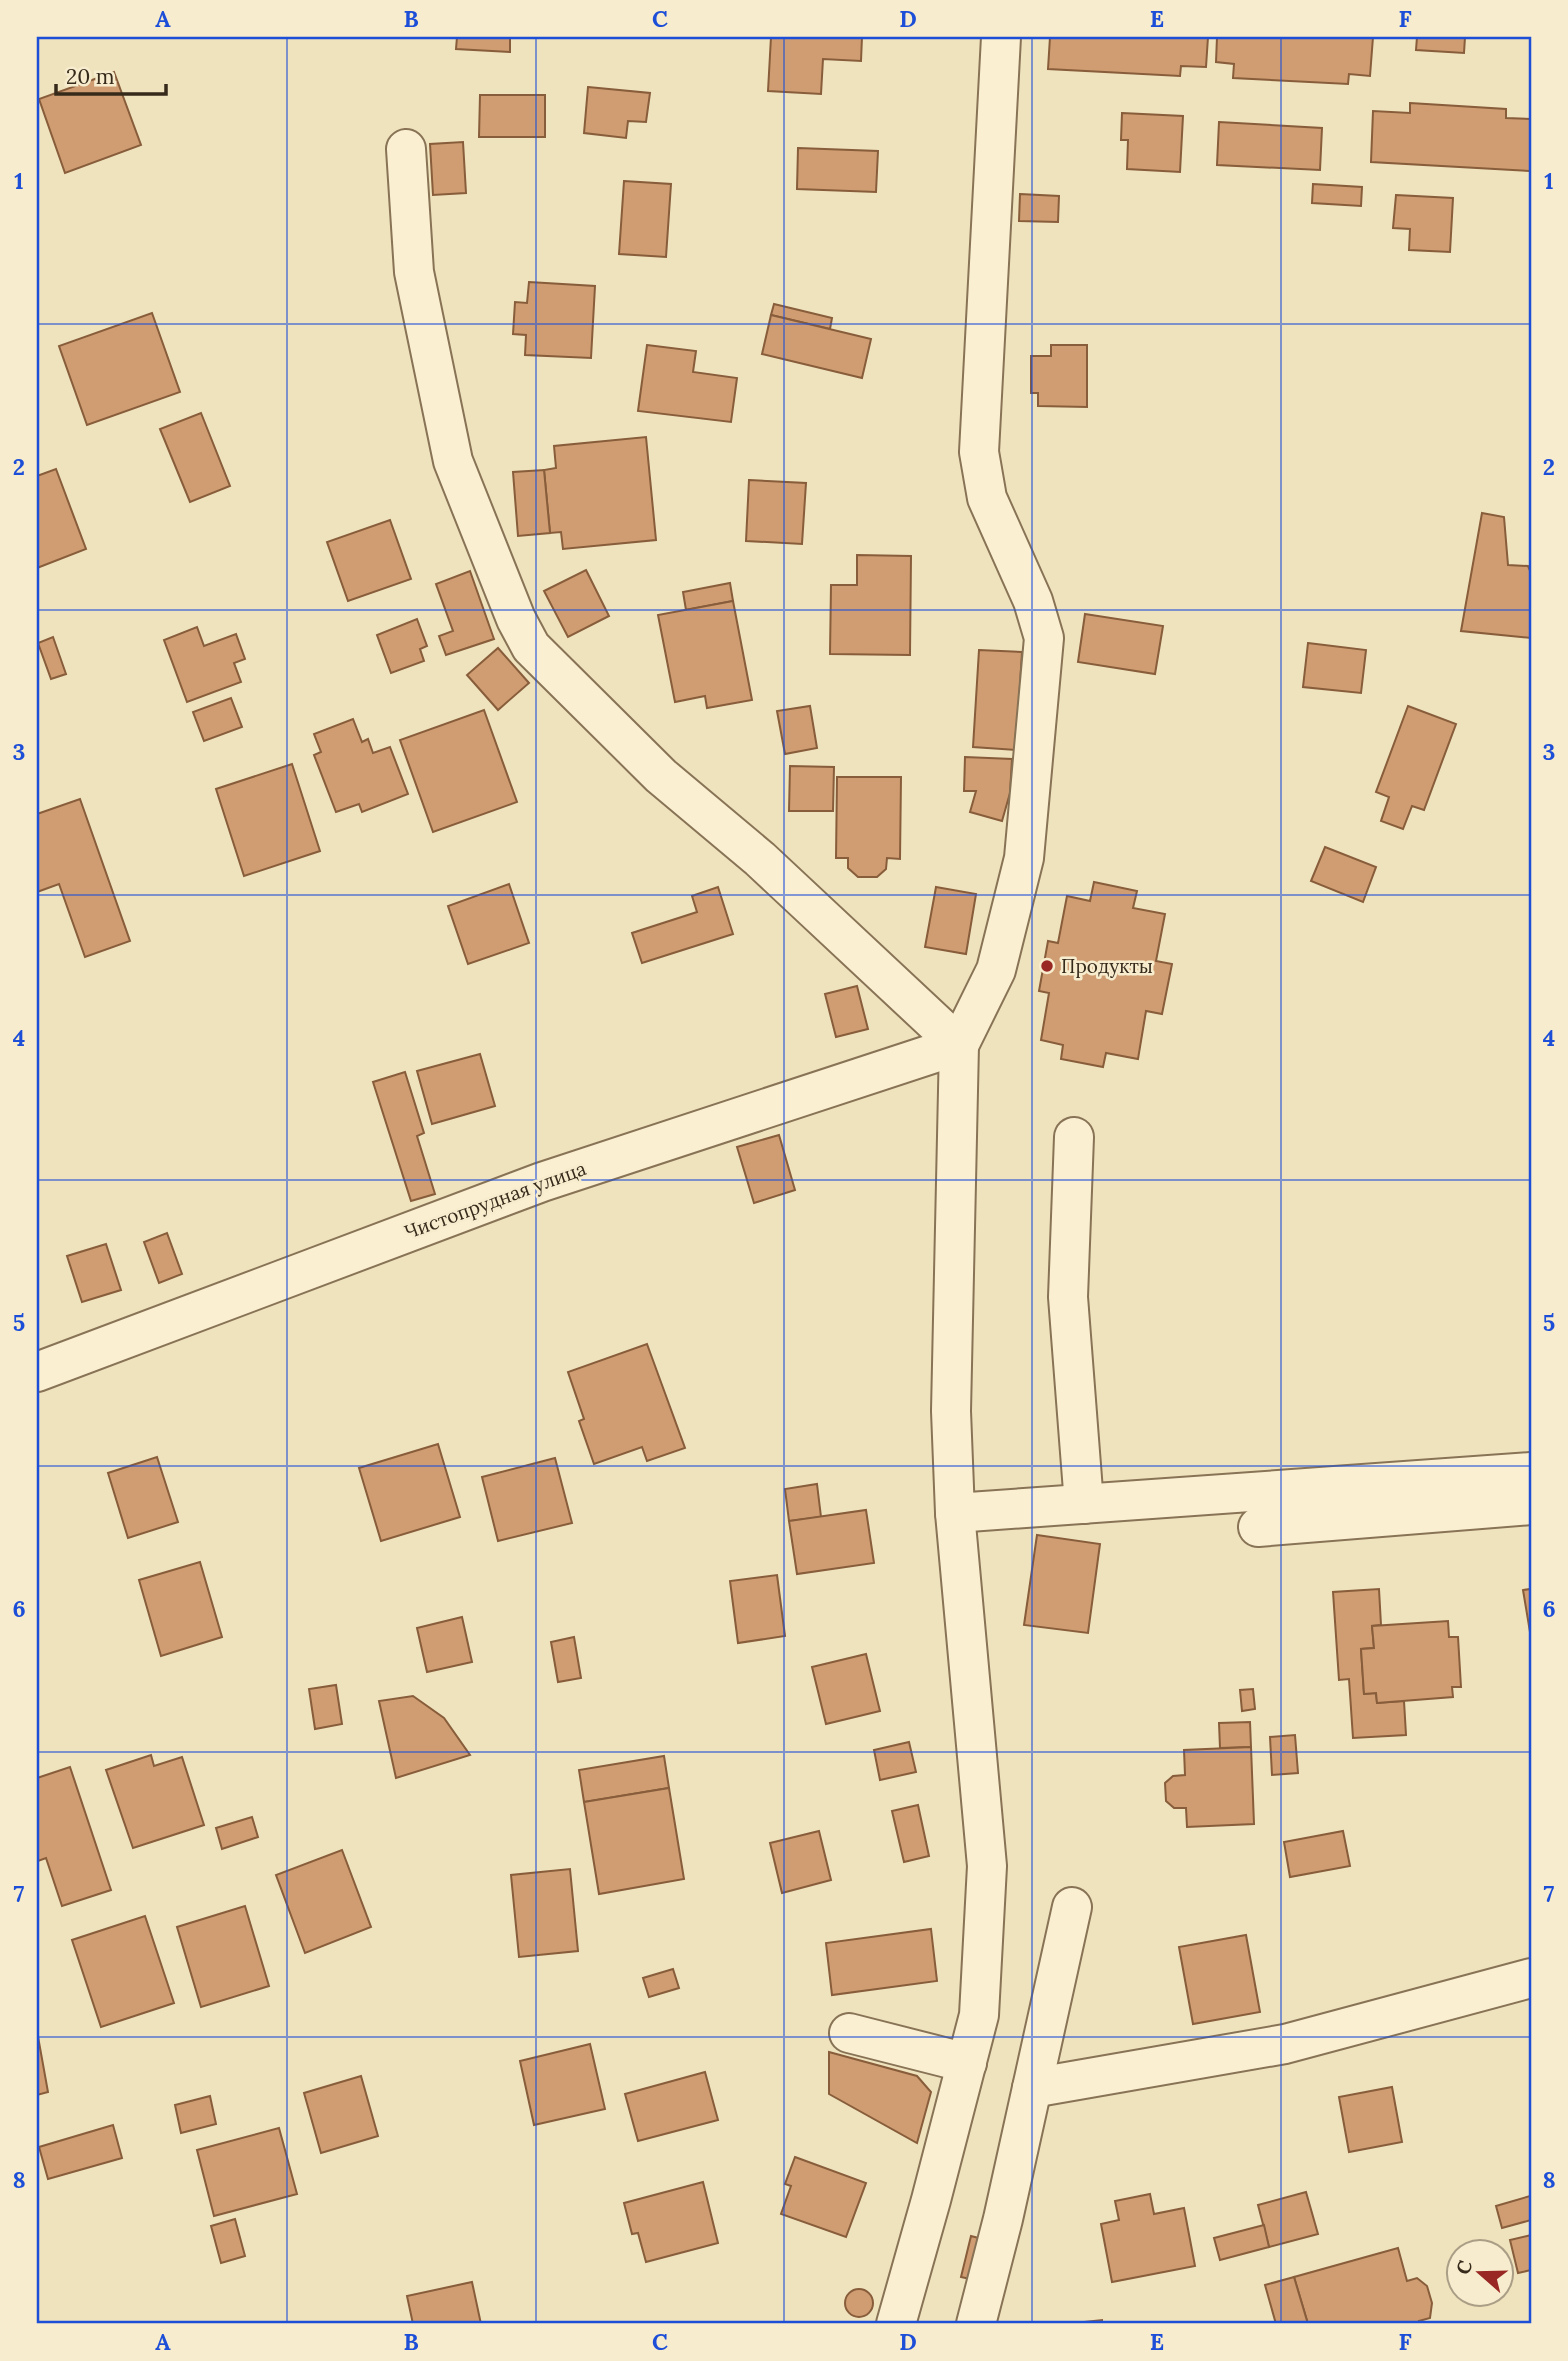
<svg xmlns="http://www.w3.org/2000/svg" width="1568" height="2361" viewBox="0 0 1568 2361" font-family="Lora,serif">
<rect width="100%" height="100%" fill="#efe3bd"/>
<g fill="#cf9d71" stroke="#885d3b" stroke-width="2">
<polygon points="457,37 510,37 510,52 456,49"/>
<polygon points="771,37 862,37 861,61 823,59 821,94 768,91"/>
<polygon points="1050,37 1208,37 1206,67 1181,66 1180,76 1048,69"/>
<polygon points="1217,37 1373,37 1370,76 1349,74 1348,84 1233,78 1234,64 1216,62"/>
<polygon points="1417,37 1465,37 1464,53 1416,50"/>
<polygon points="114,72 141,145 65,173 39,99"/>
<polygon points="588,87 650,93 646,122 628,121 626,138 584,133"/>
<polygon points="480,95 545,95 545,137 479,137"/>
<polygon points="1410,103 1506,109 1506,118 1531,119 1530,171 1371,162 1373,111 1410,113"/>
<polygon points="1122,113 1183,116 1180,172 1127,169 1128,140 1121,140"/>
<polygon points="1219,122 1322,128 1320,170 1217,165"/>
<polygon points="463,142 466,193 433,195 430,144"/>
<polygon points="798,148 878,151 876,192 797,189"/>
<polygon points="624,181 671,184 666,257 619,254"/>
<polygon points="1313,184 1362,187 1361,206 1312,203"/>
<polygon points="1020,194 1059,196 1058,222 1019,221"/>
<polygon points="1396,195 1453,198 1450,252 1409,250 1410,229 1393,228"/>
<polygon points="529,282 595,286 591,358 525,355 526,335 513,334 515,302 527,303"/>
<polygon points="774,304 832,318 830,329 771,315"/>
<polygon points="152,313 180,392 87,425 59,346"/>
<polygon points="771,315 871,339 862,378 762,354"/>
<polygon points="647,345 696,351 693,372 737,378 731,422 638,411"/>
<polygon points="1051,345 1087,345 1087,407 1038,406 1038,393 1031,393 1031,356 1051,356"/>
<polygon points="201,413 230,486 190,502 160,429"/>
<polygon points="646,437 656,540 563,549 561,532 550,533 544,470 556,468 554,446"/>
<polygon points="56,469 86,549 37,568 37,476"/>
<polygon points="544,470 550,533 518,536 513,472"/>
<polygon points="749,480 806,483 802,544 746,541"/>
<polygon points="1482,513 1504,517 1508,565 1528,566 1531,573 1531,638 1461,631"/>
<polygon points="390,520 411,579 348,601 327,542"/>
<polygon points="857,555 911,556 910,655 830,654 831,585 857,585"/>
<polygon points="586,570 609,616 568,637 544,591"/>
<polygon points="470,571 494,639 446,655 439,636 453,631 436,584"/>
<polygon points="730,583 733,601 686,610 683,592"/>
<polygon points="733,601 752,700 707,708 705,696 675,702 658,615"/>
<polygon points="1085,614 1163,626 1155,674 1078,662"/>
<polygon points="417,619 427,646 420,649 424,661 391,673 377,635"/>
<polygon points="197,627 204,646 236,634 245,659 234,663 241,682 187,702 164,640"/>
<polygon points="53,637 66,674 51,679 38,643"/>
<polygon points="1308,643 1366,650 1361,693 1303,687"/>
<polygon points="498,648 529,683 498,710 467,675"/>
<polygon points="979,650 1022,652 1016,750 973,747"/>
<polygon points="231,698 242,727 204,741 193,712"/>
<polygon points="810,706 817,748 785,754 777,711"/>
<polygon points="1408,706 1456,724 1424,810 1412,806 1403,829 1381,821 1389,797 1376,792"/>
<polygon points="484,710 517,802 433,832 400,740"/>
<polygon points="353,719 362,742 368,739 373,753 390,747 408,794 362,812 359,804 336,812 314,755 321,752 314,734"/>
<polygon points="965,757 1012,759 1010,793 1002,821 970,812 976,791 964,791"/>
<polygon points="292,764 320,851 244,876 216,789"/>
<polygon points="790,766 834,767 833,811 789,811"/>
<polygon points="837,777 901,777 900,859 887,858 886,869 877,877 858,877 848,868 848,858 836,858"/>
<polygon points="80,799 130,941 85,957 59,884 37,892 37,814"/>
<polygon points="1325,847 1376,867 1363,902 1311,881"/>
<polygon points="1094,882 1137,891 1133,908 1165,914 1156,961 1172,964 1162,1014 1146,1011 1138,1059 1106,1053 1103,1067 1061,1059 1063,1045 1041,1040 1049,993 1039,991 1048,941 1058,943 1067,896 1090,901"/>
<polygon points="509,884 529,943 468,964 448,906"/>
<polygon points="718,887 733,934 642,963 632,933 697,912 692,896"/>
<polygon points="936,887 976,894 966,954 925,947"/>
<polygon points="857,986 868,1029 836,1037 825,994"/>
<polygon points="480,1054 495,1106 432,1124 417,1071"/>
<polygon points="405,1072 424,1133 417,1136 435,1194 411,1201 373,1082"/>
<polygon points="779,1135 795,1190 754,1203 737,1147"/>
<polygon points="167,1233 182,1274 159,1283 144,1242"/>
<polygon points="106,1244 121,1290 82,1302 67,1256"/>
<polygon points="647,1344 685,1448 647,1461 642,1447 594,1464 579,1421 584,1419 568,1372"/>
<polygon points="438,1444 460,1517 381,1541 359,1468"/>
<polygon points="157,1457 178,1522 128,1538 108,1473"/>
<polygon points="555,1458 572,1523 498,1541 482,1477"/>
<polygon points="817,1484 821,1517 789,1521 785,1489"/>
<polygon points="866,1510 874,1563 797,1574 789,1521"/>
<polygon points="1037,1535 1100,1544 1088,1633 1024,1625"/>
<polygon points="200,1562 222,1637 161,1656 139,1580"/>
<polygon points="777,1575 785,1636 738,1643 730,1581"/>
<polygon points="1379,1589 1381,1625 1372,1626 1374,1648 1361,1649 1364,1694 1376,1693 1377,1703 1404,1701 1406,1735 1353,1738 1349,1679 1339,1680 1333,1592"/>
<polygon points="1531,1589 1531,1638 1523,1590"/>
<polygon points="462,1617 472,1662 427,1672 417,1628"/>
<polygon points="1448,1621 1449,1637 1458,1637 1461,1687 1452,1687 1453,1697 1377,1703 1376,1693 1364,1694 1361,1649 1374,1648 1372,1626"/>
<polygon points="574,1637 581,1678 558,1682 551,1642"/>
<polygon points="866,1654 880,1711 826,1724 812,1667"/>
<polygon points="336,1685 342,1724 315,1729 309,1689"/>
<polygon points="1253,1689 1255,1709 1242,1711 1240,1690"/>
<polygon points="413,1696 444,1718 470,1755 396,1778 379,1701"/>
<polygon points="1250,1722 1251,1747 1220,1748 1219,1723"/>
<polygon points="1295,1735 1298,1773 1272,1775 1270,1737"/>
<polygon points="909,1742 916,1772 880,1780 874,1750"/>
<polygon points="1251,1747 1254,1824 1187,1827 1186,1808 1174,1808 1166,1801 1165,1783 1173,1776 1185,1775 1184,1750"/>
<polygon points="151,1755 154,1766 182,1757 204,1825 133,1848 106,1770"/>
<polygon points="664,1756 669,1788 584,1802 579,1770"/>
<polygon points="70,1767 111,1890 62,1906 46,1858 38,1861 37,1857 37,1778"/>
<polygon points="669,1788 684,1879 599,1894 584,1802"/>
<polygon points="918,1805 929,1856 904,1862 892,1811"/>
<polygon points="252,1817 258,1837 222,1849 216,1828"/>
<polygon points="819,1831 831,1880 782,1893 770,1843"/>
<polygon points="1343,1831 1350,1866 1290,1877 1284,1842"/>
<polygon points="342,1850 371,1927 305,1953 276,1875"/>
<polygon points="570,1869 578,1951 519,1957 511,1875"/>
<polygon points="245,1906 269,1986 201,2007 177,1927"/>
<polygon points="145,1916 174,2003 101,2027 72,1940"/>
<polygon points="931,1929 937,1981 832,1995 826,1943"/>
<polygon points="1246,1935 1260,2012 1193,2024 1179,1947"/>
<polygon points="673,1969 679,1988 649,1997 643,1978"/>
<polygon points="37,2031 48,2092 37,2095"/>
<polygon points="590,2044 605,2109 534,2125 520,2061"/>
<polygon points="829,2052 917,2076 931,2092 917,2143 829,2094"/>
<polygon points="705,2072 718,2120 638,2141 625,2094"/>
<polygon points="361,2076 378,2136 321,2153 304,2093"/>
<polygon points="1392,2087 1402,2142 1349,2152 1339,2097"/>
<polygon points="210,2096 216,2124 181,2133 175,2105"/>
<polygon points="113,2125 122,2158 48,2179 39,2147"/>
<polygon points="279,2128 297,2194 214,2216 197,2150"/>
<polygon points="795,2157 866,2183 846,2237 781,2214 791,2186 785,2184"/>
<polygon points="703,2182 718,2243 646,2262 638,2233 632,2234 624,2203"/>
<polygon points="1306,2192 1318,2234 1269,2247 1258,2205"/>
<polygon points="1150,2194 1154,2214 1184,2208 1195,2266 1112,2282 1101,2224 1119,2220 1115,2201"/>
<polygon points="1530,2196 1531,2220 1502,2228 1496,2206"/>
<polygon points="235,2219 245,2256 221,2263 211,2226"/>
<polygon points="1264,2225 1269,2247 1220,2260 1214,2238"/>
<polygon points="1531,2235 1531,2270 1518,2273 1510,2240"/>
<polygon points="971,2236 990,2241 979,2281 961,2277"/>
<polygon points="1398,2248 1407,2281 1417,2278 1427,2286 1432,2303 1430,2318 1419,2321 1420,2324 1308,2324 1294,2277"/>
<polygon points="1294,2277 1308,2324 1276,2324 1265,2285"/>
<polygon points="472,2282 481,2324 413,2324 407,2296"/>
<circle cx="859" cy="2303" r="14"/>
<polygon points="1102,2320 1102,2324 1065,2324"/>
</g>
<g fill="none" stroke-linecap="round" stroke-linejoin="round">
<defs>
<g id="minor">
<polyline points="406,149 414,272 453,461 516,619 531,647 661,776 760,859 959,1045"/>
<polyline points="1074,1137 1068,1297 1084,1504"/>
<polyline points="37,1372 542,1182 959,1045"/>
<polyline points="955,1513 1531,1472"/>
<polyline points="1258,1527 1531,1505"/>
<polyline points="849,2033 967,2063"/>
<polyline points="1032,2088 1285,2044 1531,1978"/>
<polyline points="896,2324 931,2200 979,2015 987,1866 955,1513 951,1411 959,1045 996,970 1024,858 1044,638 1033,601 987,498 979,452 1001,37"/>
<polyline points="976,2324 1003,2219 1072,1907"/>
</g>
</defs>
<use href="#minor" stroke="#887356" stroke-width="42"/>
<use href="#minor" stroke="#faf0d1" stroke-width="38"/>
</g>
<path fill="none" stroke="#1d4ed8" stroke-width="2" stroke-opacity="0.55" d="M287,37V2324M536,37V2324M784,37V2324M1032,37V2324M1281,37V2324M37,324H1531M37,610H1531M37,895H1531M37,1180H1531M37,1466H1531M37,1752H1531M37,2037H1531"/>
<circle fill="#992824" stroke="#f7eccd" stroke-width="2.5" cx="1047" cy="966" r="7"/>
<g text-anchor="middle" dominant-baseline="central" stroke-width="5" stroke-linejoin="round" paint-order="stroke">
<g font-size="19" fill="#362a1b" stroke="#f7eccd" text-anchor="start">
<text x="1061" y="966">Продукты</text>
</g>
<g font-size="19" fill="#362a1b" stroke="#f7eccd">
<text transform="translate(495 1200) rotate(-20)">Чистопрудная улица</text>
</g>
</g>
<rect width="1568" height="2361" fill="none" stroke="#f7eccd" stroke-width="77"/>
<g transform="translate(1480 2273) rotate(290)"><circle r="33" fill="#f7eccd" stroke="#aa9e86" stroke-width="2"/>
<path d="M0-5L12 26L0 18L-12 26Z" fill="#992824"/>
<text y="-10" font-size="19" font-weight="bold" text-anchor="middle" fill="#362a1b">С</text>
</g>
<path d="M56 84v10h110v-10" fill="none" stroke="#362a1b" stroke-width="3.5"/>
<text x="66" y="84" font-size="21" fill="#362a1b" stroke="#f7eccd" stroke-width="5" paint-order="stroke">20 m</text>
<rect x="38" y="38" width="1492" height="2284" fill="none" stroke="#1d4ed8" stroke-width="2.5"/>
<g font-size="23" text-anchor="middle" font-weight="bold" fill="#1d4ed8">
<text x="163" y="27">A</text>
<text x="411" y="27">B</text>
<text x="660" y="27">C</text>
<text x="908" y="27">D</text>
<text x="1157" y="27">E</text>
<text x="1405" y="27">F</text>
<text x="19" y="189">1</text>
<text x="1549" y="189">1</text>
<text x="19" y="475">2</text>
<text x="1549" y="475">2</text>
<text x="19" y="760">3</text>
<text x="1549" y="760">3</text>
<text x="19" y="1046">4</text>
<text x="1549" y="1046">4</text>
<text x="19" y="1331">5</text>
<text x="1549" y="1331">5</text>
<text x="19" y="1617">6</text>
<text x="1549" y="1617">6</text>
<text x="19" y="1902">7</text>
<text x="1549" y="1902">7</text>
<text x="19" y="2188">8</text>
<text x="1549" y="2188">8</text>
<text x="163" y="2350">A</text>
<text x="411" y="2350">B</text>
<text x="660" y="2350">C</text>
<text x="908" y="2350">D</text>
<text x="1157" y="2350">E</text>
<text x="1405" y="2350">F</text>
</g>
</svg>
